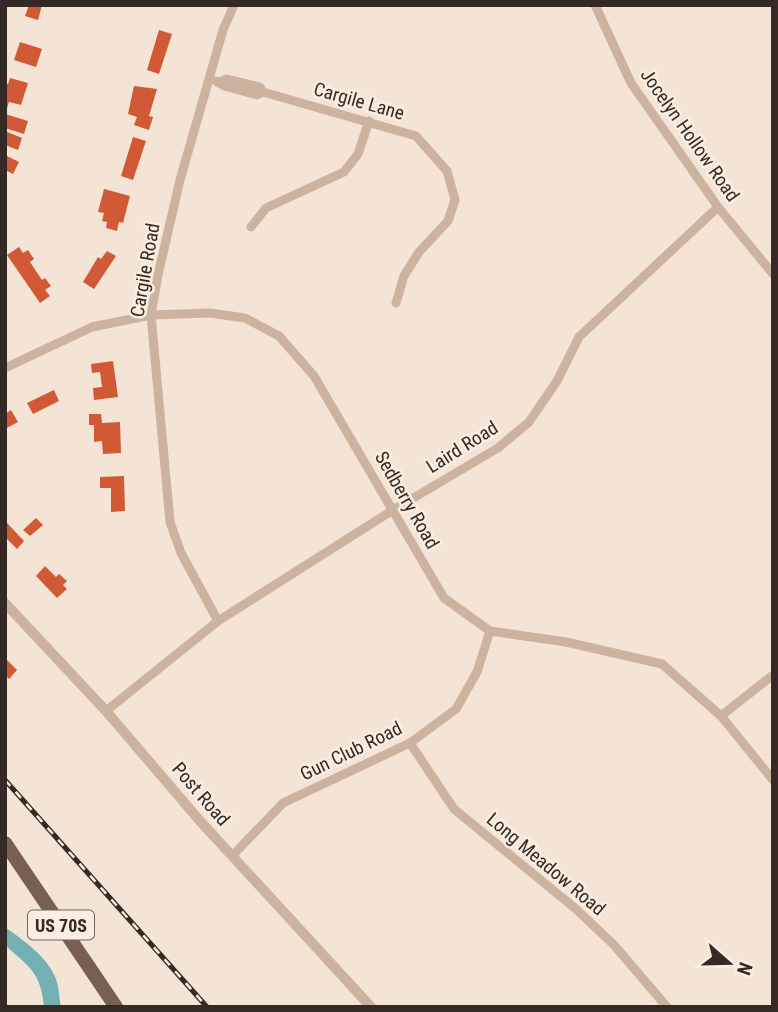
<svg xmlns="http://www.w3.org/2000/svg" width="778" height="1012" viewBox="0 0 778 1012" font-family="'Roboto Condensed',sans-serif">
<rect width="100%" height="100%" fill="#f3e4d5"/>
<path fill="#72b0b2" d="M5,927C24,941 47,956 56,979C59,987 59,998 61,1007H44C41,972 29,967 5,945Z"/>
<g fill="#d15935">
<polygon points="29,5 42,5 38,20 25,16"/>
<polygon points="159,30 172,34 159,74 147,70"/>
<polygon points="20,42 42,49 36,67 14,60"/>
<polygon points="10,78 28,83 21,105 9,102 6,112 5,83 8,84"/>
<polygon points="134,86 157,89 149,116 153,117 149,130 134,125 137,117 128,114"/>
<polygon points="5,114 28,121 24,134 5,128"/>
<polygon points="5,131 22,138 18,150 5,145"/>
<polygon points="133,137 146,141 133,180 121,176"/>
<polygon points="5,155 19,162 13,174 5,170"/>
<polygon points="104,189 130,196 123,223 119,222 117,231 106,228 107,222 102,221 104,213 98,212"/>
<polygon points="19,247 23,253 28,250 34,259 30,262 42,280 45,278 51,286 45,290 50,296 40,303 7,255"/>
<polygon points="107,251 116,256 94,289 83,282 98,257 101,259"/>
<polygon points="113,361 118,397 94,400 93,388 102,387 100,372 92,373 91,364"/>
<polygon points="54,390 59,401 33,414 27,403"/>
<polygon points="11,410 18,422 5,429 5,414"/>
<polygon points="89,414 101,414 102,423 120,422 121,453 103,454 102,441 94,442 94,425 89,425"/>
<polygon points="124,476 125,511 111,512 111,488 100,488 100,477"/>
<polygon points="36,518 43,525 30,536 23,530"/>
<polygon points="7,523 24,541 17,549 5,537"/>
<polygon points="45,566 56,577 59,574 67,581 63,585 67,589 57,598 36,576"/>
<polygon points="5,658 17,670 9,679 5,675"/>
</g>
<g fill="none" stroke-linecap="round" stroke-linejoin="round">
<g stroke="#cbb3a0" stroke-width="9">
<polyline points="595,5 631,83 718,207 773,274"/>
<polyline points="216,81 224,86 257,95 263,92"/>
<polyline points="219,82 227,79 260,87 263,92 416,136 447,171 455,200 448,221 419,252 404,276 396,303"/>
<polyline points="251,227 266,208 344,172 358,154 369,121"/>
<polyline points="5,368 92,327 151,315 210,313 245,318 279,336 314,376 444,598 490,631 566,642 662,664 721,716 773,780"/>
<polyline points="218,621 181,553 170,522 151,315 158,275 180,180 223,30 234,5"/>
<polyline points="106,711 218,621 393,510 498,448 529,422 557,381 579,337 718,207"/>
<polyline points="721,716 773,675"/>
<polyline points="410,743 454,809 576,909 614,945 667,1007"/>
<polyline points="232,856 283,803 410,743 456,709 477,672 490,631"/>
</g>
<polyline stroke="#cbb3a0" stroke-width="10" points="5,603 106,711 200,821 371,1007"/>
<polyline stroke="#785f53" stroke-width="14" points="5,843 116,1007"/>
<defs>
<polyline id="rail" points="5,780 207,1007"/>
</defs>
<use href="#rail" stroke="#342924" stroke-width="5"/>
<use href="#rail" stroke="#faeee1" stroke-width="2.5" stroke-dasharray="8" stroke-linecap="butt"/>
</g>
<g text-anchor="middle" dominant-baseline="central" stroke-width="5" stroke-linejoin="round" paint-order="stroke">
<rect fill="#faeee1" stroke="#6f645d" stroke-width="2" x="28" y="910.5" width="66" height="29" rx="5"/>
<g font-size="18" font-weight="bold" fill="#342924">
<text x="61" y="925">US 70S</text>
</g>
<g font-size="19" fill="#342924" stroke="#faeee1">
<text transform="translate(359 101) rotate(16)">Cargile Lane</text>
<text transform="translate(690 135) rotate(55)">Jocelyn Hollow Road</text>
<text transform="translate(145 270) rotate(-80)">Cargile Road</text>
<text transform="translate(462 447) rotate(-32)">Laird Road</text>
<text transform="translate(407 500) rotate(60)">Sedberry Road</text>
<text transform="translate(351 751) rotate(-26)">Gun Club Road</text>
<text transform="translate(201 794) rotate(49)">Post Road</text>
<text transform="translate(546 864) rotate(40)">Long Meadow Road</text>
</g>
</g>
<rect width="778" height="1012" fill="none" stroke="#342924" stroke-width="14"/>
<g transform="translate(729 963) rotate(110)" stroke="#faeee1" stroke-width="5" paint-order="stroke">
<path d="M0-5L12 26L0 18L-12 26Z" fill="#342924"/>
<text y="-10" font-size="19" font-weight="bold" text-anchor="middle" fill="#342924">N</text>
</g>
</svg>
